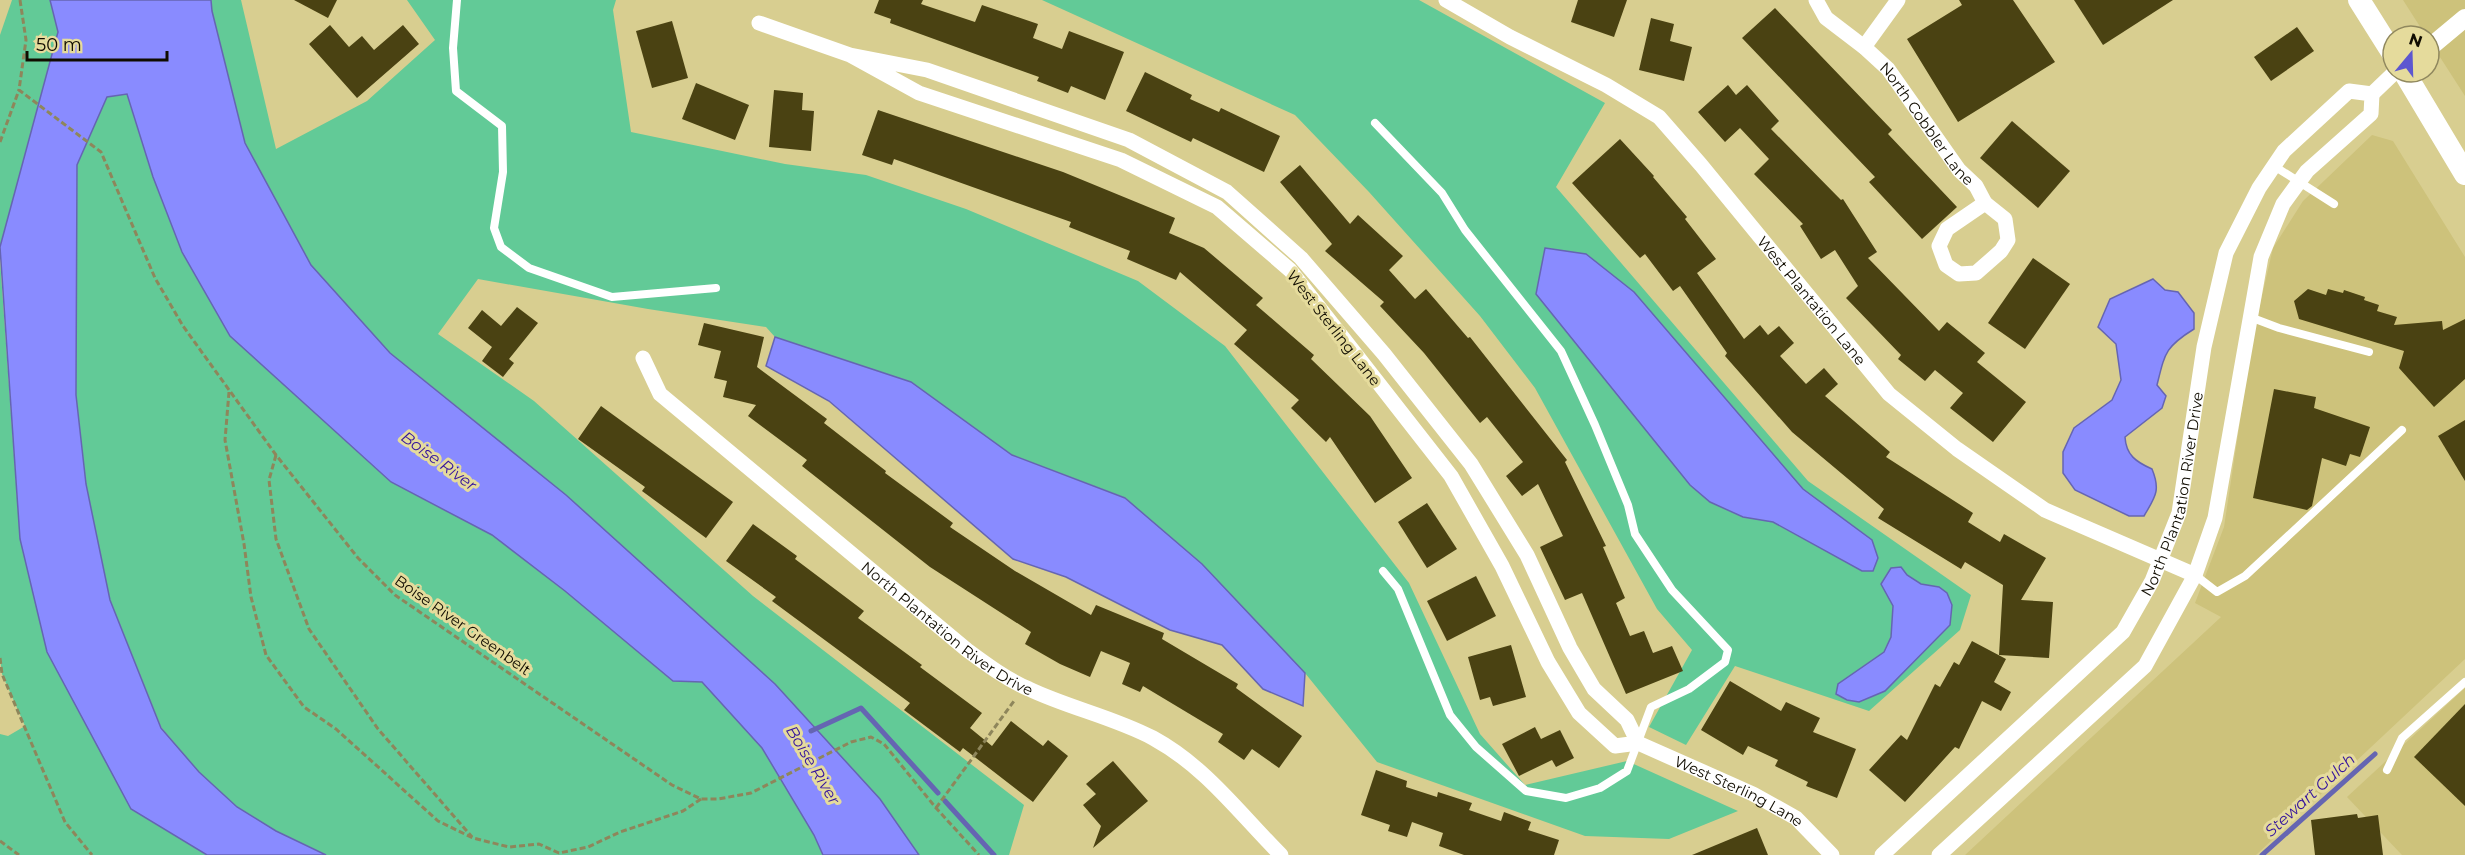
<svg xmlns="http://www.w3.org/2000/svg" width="2465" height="855" viewBox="0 0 2465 855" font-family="Montserrat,sans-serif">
<rect width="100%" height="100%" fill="#d8ce90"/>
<g fill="#cdc27b">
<polygon points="2403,0 2465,0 2465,96 2429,40 2429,36 2426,36"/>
<polygon points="2372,135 2393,141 2465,257 2465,659 2256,855 1965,855 2221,617 2195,603 2224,527 2253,335 2273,248 2303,201"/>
<polygon points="2465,688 2465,855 2402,855 2347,797"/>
</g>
<g fill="#62ca97">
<polygon points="12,0 50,0 58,32 0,247 0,35"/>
<polygon points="211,0 241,0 276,149 367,101 435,40 407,0 616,0 613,10 631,132 785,164 866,175 966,209 1138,281 1225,346 1409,583 1480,734 1525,785 1627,761 1738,811 1669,839 1585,836 1377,762 1305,673 1126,498 1012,455 911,383 775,337 766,327 648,309 478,279 438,334 534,401 753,596 1024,805 1009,855 919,855 880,799 775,684 681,599 469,416 390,353 311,265 245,143 212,11"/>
<polygon points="1042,0 1419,0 1605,103 1556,187 1808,481 1971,595 1960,630 1869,711 1735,666 1686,745 1649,727 1692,650 1657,609 1535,388 1480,316 1369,192 1295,115"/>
<polygon points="127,94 153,177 182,252 230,336 391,482 492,535 565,591 673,681 702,682 762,748 814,835 823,855 326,855 276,831 237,807 199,772 161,727 110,600 86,484 76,395 77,165 107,96"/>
<polygon points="0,260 20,539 131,809 207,855 0,855 0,734 8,736 25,726 2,674 0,658"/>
</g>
<g fill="#898bff" stroke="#6565b2" stroke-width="1.5">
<polygon points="50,0 211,0 212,11 245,143 311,265 390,353 566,495 775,684 880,799 919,855 823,855 814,835 762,748 702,682 673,681 565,591 492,535 391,482 230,336 182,252 153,177 127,94 107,97 77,165 76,395 86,484 110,600 161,728 199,772 237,807 276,831 326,855 207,855 131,809 47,652 20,539 0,247 58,32"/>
<polygon points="1545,248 1586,254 1634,292 1803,489 1872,540 1878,558 1873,571 1862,571 1773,522 1743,517 1710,502 1690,485 1536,294"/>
<path d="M2153,279L2165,290L2178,292L2194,313V329C2165,347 2165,353 2157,385L2166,396L2162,408L2125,437C2126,455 2136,462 2152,469C2161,491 2155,497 2144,516H2129L2075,490L2063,473V452L2074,428L2112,400L2121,380L2116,344L2098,327L2110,299Z"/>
<polygon points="775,337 911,382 1012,455 1125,498 1202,564 1305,673 1303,706 1263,689 1222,645 1170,630 1066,577 1013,559 829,401 766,366"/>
<polygon points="1901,567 1907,575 1921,584 1939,587 1947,593 1952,605 1950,625 1885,691 1859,702 1847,700 1836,694 1838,684 1884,652 1891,637 1893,606 1881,584 1891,568"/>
</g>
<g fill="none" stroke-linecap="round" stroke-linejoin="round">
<g stroke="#6565b2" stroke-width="5">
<polyline points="811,731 861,708 938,793"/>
<polyline points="945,801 994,855"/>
<polyline points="2262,855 2375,754"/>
</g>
</g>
<g fill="#4a4212">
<polygon points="294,0 337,0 328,18"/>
<polygon points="879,0 923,0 921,4 975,22 982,5 1038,24 1033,38 1062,49 1069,31 1124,52 1105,100 1071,86 1068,93 1037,81 1039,77 890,23 891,19 874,13"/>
<polygon points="1578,0 1627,0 1614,37 1571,22"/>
<polygon points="1959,0 2013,0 2055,62 1958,122 1907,39 1962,5"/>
<polygon points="2074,0 2173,0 2103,45"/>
<polygon points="1775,8 1892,130 1888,134 1957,207 1922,239 1869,182 1875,177 1742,38"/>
<polygon points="1651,18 1674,24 1670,41 1692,47 1684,81 1639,70"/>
<polygon points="672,21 688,78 652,88 636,31"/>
<polygon points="330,25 349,47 362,36 374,50 403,25 419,44 357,98 309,44"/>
<polygon points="2297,27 2314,51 2271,81 2254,57"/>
<polygon points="1145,72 1192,95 1190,99 1219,112 1221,108 1280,136 1264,172 1193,138 1191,142 1126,111"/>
<polygon points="696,83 749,105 735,140 682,119"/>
<polygon points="1728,85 1736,95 1747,85 1779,121 1771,129 1841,200 1843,199 1877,252 1868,258 1939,331 1947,322 1985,353 1977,362 2026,402 1993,442 1950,408 1963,393 1935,370 1925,381 1898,359 1901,355 1846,298 1858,286 1835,250 1821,259 1800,226 1803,224 1754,174 1769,159 1740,128 1725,142 1698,112"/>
<polygon points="774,90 803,93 802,110 814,111 811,151 769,147"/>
<polygon points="878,110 1063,172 1175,218 1169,233 1204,248 1263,298 1256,305 1314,355 1311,359 1370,416 1412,478 1375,503 1330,437 1326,442 1291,408 1299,400 1234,344 1247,330 1180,272 1176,280 1127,259 1130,251 1069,227 1071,222 894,159 892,165 862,155"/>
<polygon points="2012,121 2070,171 2038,208 1980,158"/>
<polygon points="1620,139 1654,176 1653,177 1687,217 1685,219 1716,259 1697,273 1744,339 1760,325 1768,335 1779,326 1794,343 1780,356 1806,384 1824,368 1838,384 1825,396 1890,452 1886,457 1973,513 1968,522 2000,542 2004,534 2046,558 2021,600 2053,602 2049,658 1999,655 2003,585 1965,562 1961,569 1878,518 1884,509 1792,432 1725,356 1727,353 1680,286 1673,291 1645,254 1640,258 1572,183"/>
<polygon points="1300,165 1350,224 1358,215 1403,256 1389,270 1415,299 1426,289 1468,338 1470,337 1567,460 1565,462 1606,546 1603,547 1625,598 1616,603 1630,636 1644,631 1653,653 1672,646 1683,671 1626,694 1582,593 1565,600 1540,547 1563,536 1538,484 1522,496 1506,476 1523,462 1487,417 1480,423 1424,353 1380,306 1384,302 1325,251 1332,244 1280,182"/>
<polygon points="2033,258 2070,284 2025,349 1988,323"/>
<polygon points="2308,289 2326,295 2328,289 2343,293 2344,290 2365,297 2364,300 2379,305 2377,311 2397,317 2394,325 2442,321 2443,330 2465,319 2465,379 2434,407 2399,368 2404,351 2299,319 2294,301"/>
<polygon points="517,307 538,323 509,359 514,363 503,377 482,361 492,347 468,328 482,310 501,326"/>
<polygon points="704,323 764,337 757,367 827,419 824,423 886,471 885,473 953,523 950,527 1015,571 1091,615 1096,605 1164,633 1162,639 1238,684 1236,688 1302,736 1279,768 1252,749 1244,760 1218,742 1223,734 1143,686 1140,692 1122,684 1130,663 1101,651 1090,677 1060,664 1025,644 1031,632 930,567 802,466 807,460 748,416 756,405 723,397 727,381 714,378 721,351 698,345"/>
<polygon points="2274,389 2316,397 2314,408 2370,427 2360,457 2350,454 2346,466 2322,458 2312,506 2307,510 2253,498"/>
<polygon points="601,406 733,502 706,538 642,491 645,487 578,439"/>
<polygon points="2465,420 2465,481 2438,436"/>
<polygon points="1427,503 1457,549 1427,568 1398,522"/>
<polygon points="753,524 797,556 795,559 864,611 858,618 922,665 920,667 982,713 970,728 992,746 1011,721 1043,746 1048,740 1068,756 1033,802 963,748 960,752 904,710 910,703 772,601 776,597 726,561"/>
<polygon points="1476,576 1496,616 1447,641 1427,601"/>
<polygon points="1972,641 2006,659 1994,682 2011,692 2001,711 1982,701 1959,749 1955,747 1905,802 1869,770 1901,735 1907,740 1935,684 1940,687 1954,662 1959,665"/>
<polygon points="1511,645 1526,697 1493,706 1490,697 1480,700 1468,657"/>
<polygon points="1730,681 1781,711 1786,702 1820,718 1813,732 1856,749 1837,798 1806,786 1808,782 1775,766 1778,760 1748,746 1743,755 1701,730"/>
<polygon points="2465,704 2465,806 2414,757"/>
<polygon points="1535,727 1541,739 1560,730 1574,758 1556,767 1552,760 1519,776 1502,744"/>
<polygon points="1113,761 1148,801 1093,848 1101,826 1083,805 1096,794 1086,784"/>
<polygon points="1376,770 1407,781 1406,787 1437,797 1438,792 1472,803 1469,810 1501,821 1504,812 1531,822 1528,830 1559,840 1554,855 1464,855 1439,846 1443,833 1412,822 1407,837 1388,831 1390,825 1361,815"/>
<polygon points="2357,814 2358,818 2378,815 2383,855 2315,855 2311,820"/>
<polygon points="1757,828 1768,855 1692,855"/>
</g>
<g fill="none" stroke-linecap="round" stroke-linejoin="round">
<g stroke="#8e865b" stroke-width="3" stroke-dasharray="6 3" stroke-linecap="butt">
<polyline points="20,0 26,40 19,90 101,152 155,278 183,326 276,455 358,558 395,595 672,785 701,799 718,799 751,793 851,742 871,737 884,744 936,808 979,855"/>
<polyline points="0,142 19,90"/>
<polyline points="229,392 225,440 244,544 251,597 266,655 304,707 336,729 438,821 473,838 509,847 539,844 559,853 588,847 620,832 683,811 701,799"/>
<polyline points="276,455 269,480 276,539 309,629 378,729 472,837"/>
<polyline points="0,658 2,674 65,822 92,855"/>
<polyline points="936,808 1014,701"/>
<polyline points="0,841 19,855"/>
</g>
<g stroke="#fff" stroke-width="8">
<polyline points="457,0 453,48 456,91 502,126 503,172 494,228 501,247 529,268 612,297 716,288"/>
<polyline points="1375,123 1442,193 1465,230 1561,351 1595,425 1628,505 1635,534 1672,590 1728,650 1725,662 1689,689 1651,707 1627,771 1600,788 1566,798 1526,791 1476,747 1450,715 1398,589 1383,571"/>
<polyline points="2274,166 2334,204"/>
<polyline points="2250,317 2279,328 2369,352"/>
<polyline points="2195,575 2217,592 2245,576 2402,430"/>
<polyline points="2387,770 2402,738 2465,682"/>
</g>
<g stroke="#fff" stroke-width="15">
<path id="s1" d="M1446,0L1510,37L1606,85L1659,117L1701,165L1889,394L1957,449L2045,510L2195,575"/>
<path id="s2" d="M1816,0L1826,18L1864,47L1888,69L1959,170L1976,186L1985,203"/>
<polyline points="759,23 850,55 927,70 1129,140 1227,192 1301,258 1384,354 1471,464 1527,555 1570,648 1594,689 1627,720 1638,743 1615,746 1579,713 1548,662 1502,566 1451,476 1290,270 1217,207 1121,160 919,93 850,55"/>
<polyline points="1864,47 1898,0"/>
<polyline points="2372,94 2395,72"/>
<polygon points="1985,203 2005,219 2008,240 2001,251 1976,273 1959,274 1946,265 1939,246 1947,229"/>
<path id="s3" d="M643,358L660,394L967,650C986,664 1006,679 1029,689C1069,708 1113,717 1153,738C1206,767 1239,813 1281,855"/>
<path id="s4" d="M1638,743L1753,794L1796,818L1832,855"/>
<path id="s5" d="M1882,855L2123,632L2152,581L2179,513L2204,347L2226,253L2259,188L2284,151L2349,91L2372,94L2371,114L2307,171L2283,204L2261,257L2215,518L2195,575L2145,666L1939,855"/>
</g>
<polyline stroke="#fff" stroke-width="18" points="2429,48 2465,18"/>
<g stroke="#fff" stroke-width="22">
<polyline points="2359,0 2393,54"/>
<polyline points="2404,72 2465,174"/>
</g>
</g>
<g text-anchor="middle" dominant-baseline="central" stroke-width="6" stroke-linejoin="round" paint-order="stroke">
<g font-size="15" fill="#100c00" stroke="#e5db9c">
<text stroke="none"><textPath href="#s2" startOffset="168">North Cobbler Lane</textPath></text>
<text stroke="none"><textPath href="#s1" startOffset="482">West Plantation Lane</textPath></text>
<text transform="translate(1334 328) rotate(52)">West Sterling Lane</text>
<text stroke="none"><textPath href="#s5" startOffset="477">North Plantation River Drive</textPath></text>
<text transform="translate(463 625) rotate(35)">Boise River Greenbelt</text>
<text stroke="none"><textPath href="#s3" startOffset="411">North Plantation River Drive</textPath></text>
<text stroke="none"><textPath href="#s4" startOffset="112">West Sterling Lane</textPath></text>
</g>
<g font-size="16" font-style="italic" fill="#33129d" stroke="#e5db9c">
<text transform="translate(439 461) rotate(36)">Boise River</text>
<text transform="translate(813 765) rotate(59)">Boise River</text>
<text transform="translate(2310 795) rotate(-42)">Stewart Gulch</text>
</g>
</g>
<g transform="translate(2411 54) rotate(19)"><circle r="28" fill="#e5db9c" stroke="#90885e" stroke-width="1.5"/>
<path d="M0-4.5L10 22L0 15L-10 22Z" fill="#5d57d0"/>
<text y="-9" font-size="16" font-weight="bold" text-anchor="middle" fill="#100c00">N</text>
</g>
<path d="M27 51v9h140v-9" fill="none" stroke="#100c00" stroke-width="3"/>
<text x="36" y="51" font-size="18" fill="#100c00" stroke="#e5db9c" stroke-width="4.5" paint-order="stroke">50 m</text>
</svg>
